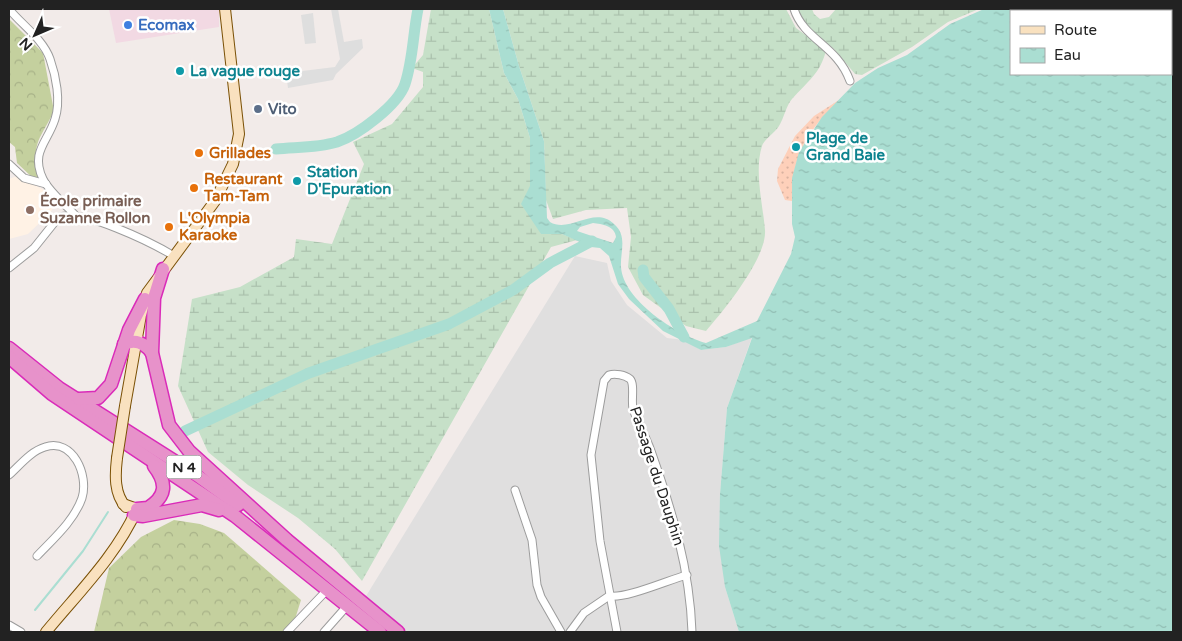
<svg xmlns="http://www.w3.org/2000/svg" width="1182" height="641" viewBox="0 0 1182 641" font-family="'Varela Round',sans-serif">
<defs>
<pattern id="forest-crowns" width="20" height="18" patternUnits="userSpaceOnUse" patternTransform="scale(1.25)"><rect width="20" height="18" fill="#c4d09e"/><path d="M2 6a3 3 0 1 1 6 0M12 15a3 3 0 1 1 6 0" fill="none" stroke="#a8b288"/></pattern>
<pattern id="wetland-marsh" width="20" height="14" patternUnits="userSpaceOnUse" patternTransform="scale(1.25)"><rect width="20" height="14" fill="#c6e0c8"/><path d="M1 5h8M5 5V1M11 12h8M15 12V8" fill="none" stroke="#aac0ac"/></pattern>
<pattern id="sand-dots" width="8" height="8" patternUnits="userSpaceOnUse" patternTransform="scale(1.25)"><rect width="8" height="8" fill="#fed0ba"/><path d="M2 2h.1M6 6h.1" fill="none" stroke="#d9b2a0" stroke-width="1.8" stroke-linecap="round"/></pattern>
<pattern id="water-ripples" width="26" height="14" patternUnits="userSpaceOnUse" patternTransform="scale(1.25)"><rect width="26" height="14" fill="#aaded2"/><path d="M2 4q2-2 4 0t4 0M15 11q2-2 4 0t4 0" fill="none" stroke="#92beb4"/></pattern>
</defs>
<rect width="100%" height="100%" fill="#f2ebe9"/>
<polygon fill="#e0dfdf" points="575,256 607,263 611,281 627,305 667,338 685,340 701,350 726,347 752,337 727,408 720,494 725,587 739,632 405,632 363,601"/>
<polygon fill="#f2d9e3" points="109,9 219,9 219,27 116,43"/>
<polygon fill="#fff2e5" points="17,176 44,190 58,200 50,213 28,234 9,239 9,179"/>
<g fill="url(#forest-crowns)">
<path d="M9,19L43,53L54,111C37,145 31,142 41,181H36L17,163L15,147L9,142Z"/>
<polygon points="174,520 200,524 224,533 301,600 291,632 94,632 109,568 141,537"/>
</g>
<g fill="url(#wetland-marsh)">
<polygon points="431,9 489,9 504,73 518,99 530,138 530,186 541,234 562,234 577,240 551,247 362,581 335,549 298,518 248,485 208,452 178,386 192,299 240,287 294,257 296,239 332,244 364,164 353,142 392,124 423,87 423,72 412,68 423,55"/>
<path d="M503,9H786L796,28L826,50C821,73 807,82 792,99C786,106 784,118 779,126C775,133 764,139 762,146C754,171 763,205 765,230C767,258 724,310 706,331L686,326L643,295L628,267L631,237L627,208L586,210L553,219L546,200L544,141L519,66Z"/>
<polygon points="798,9 812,9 814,14 820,19 829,17 836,9 979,9 948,22 912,47 862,75 855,74 834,49 806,26"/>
</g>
<path fill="url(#sand-dots)" d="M842,98C809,128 791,155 792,201L785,200L777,181L778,169L795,136L814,116Z"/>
<g fill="#dedede">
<polygon points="331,9 338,9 344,42 362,39 363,48 336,74 333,80 288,88 286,73 335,67 340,59"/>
<polygon points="313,13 316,43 305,44 301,15"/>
</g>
<path fill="url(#water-ripples)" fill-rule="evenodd" d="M489,9H503L519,66L544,141L547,218L550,222C570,234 594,205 614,224C628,236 620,252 621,267C623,300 677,335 706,343L757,321L791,254L795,237L792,224V178L799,152L822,117L855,83L878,68L907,55L950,24L984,9H1086L1088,11H1011V74H1171V11H1098L1097,9H1173V632H739L725,587L719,546L720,494L727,408L752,338L726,347L701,350L663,331L629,299L618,284L609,256L600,248L591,247L562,234H541L521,204L530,186V138L518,99L504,73ZM593,223C602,224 615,226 616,237L613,243L577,231L580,227Z"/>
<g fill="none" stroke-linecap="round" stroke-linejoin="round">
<polyline stroke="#aaded2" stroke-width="2" points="35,610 83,551 108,512"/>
<g stroke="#aaded2" stroke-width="11">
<path d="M276,149C296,147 317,148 337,142C358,135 398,105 405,84C413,60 413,33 418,9"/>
<polyline points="643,270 644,277 669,309 684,337"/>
<polyline points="185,431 309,373 449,324 513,290 550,263 592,241"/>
</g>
<defs>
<g id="street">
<path d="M9,9C22,25 43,39 50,59C56,76 61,101 55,119C48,142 30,152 43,179C50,193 66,205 76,216"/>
<path d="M794,9C804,40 837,45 850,81"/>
<polyline points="9,164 24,178 46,184"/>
<path d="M9,268L34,248L58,218C79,206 154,244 174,256"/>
<path d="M9,475C20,465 31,451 45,447C73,438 89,475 82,498C74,521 53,539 37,556"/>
<polyline points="515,490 532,540 537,585 541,597 561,632"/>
<polyline points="9,625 21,632"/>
<polyline points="287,632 327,590"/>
<polyline points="324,632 347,606"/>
<path d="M570,632L584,613L609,596C626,599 668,580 687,575"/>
<path d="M617,632L600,541L591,455L604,381L609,375C615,373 625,375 630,379C635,384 631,401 633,409C638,423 646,437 651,451C672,510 690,569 692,632"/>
</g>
<g id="secondary">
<polyline points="125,406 141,315 147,293 215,201 233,164 239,134 225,9"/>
<path d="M117,458C115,475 114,494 126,507"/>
<path d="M46,632C78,593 116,556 137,509L123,504"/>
</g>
<g id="highway">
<polyline points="163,269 154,298 152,353 169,425 189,451 287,540 398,632"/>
<path d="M124,344C135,339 145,343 152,353"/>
<polyline points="9,348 59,388 198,476 238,505"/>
<polyline points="9,357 52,394 235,516 380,632"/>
<polyline points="79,399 98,398 111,384 129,330 145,299"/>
<path d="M137,509L148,508C167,496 167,483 154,466"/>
<polyline points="134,515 143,516 202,505 219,510"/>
</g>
</defs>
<use href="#street" stroke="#9c9c9c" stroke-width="9"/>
<use href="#secondary" stroke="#7b5106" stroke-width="12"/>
<use href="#highway" stroke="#da2bb9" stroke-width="15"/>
<use href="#street" stroke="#fff" stroke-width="7"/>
<use href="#secondary" stroke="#f9e1bf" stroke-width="10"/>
<use href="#highway" stroke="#e792ca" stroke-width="12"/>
<defs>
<polyline id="secondary-bridge" points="117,458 125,406"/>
</defs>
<use href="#secondary-bridge" stroke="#7b5106" stroke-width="12" stroke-linecap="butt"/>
<use href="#secondary-bridge" stroke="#f9e1bf" stroke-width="10"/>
</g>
<circle fill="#3f7fe0" stroke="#fff" stroke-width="2" cx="128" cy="25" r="5"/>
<g fill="#0f9aa8" stroke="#fff" stroke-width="2">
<circle cx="180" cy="71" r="5"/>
<circle cx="796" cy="147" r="5"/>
<circle cx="297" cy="181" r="5"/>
</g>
<circle fill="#5c6f8a" stroke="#fff" stroke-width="2" cx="258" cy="109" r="5"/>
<g fill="#e8710a" stroke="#fff" stroke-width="2">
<circle cx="199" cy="153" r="5"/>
<circle cx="194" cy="188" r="5"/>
<circle cx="169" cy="227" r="5"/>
</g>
<circle fill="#8d6e63" stroke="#fff" stroke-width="2" cx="30" cy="210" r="5"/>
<g text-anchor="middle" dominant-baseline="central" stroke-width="5" stroke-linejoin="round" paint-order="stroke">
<rect fill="#fff" stroke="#646464" stroke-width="1" x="166.5" y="455.5" width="35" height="23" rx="4"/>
<g font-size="14" font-weight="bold" fill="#222">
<text x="184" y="467">N 4</text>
</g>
<g font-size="15" font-weight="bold" fill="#366cbe" stroke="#fff" text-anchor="start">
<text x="138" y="25">Ecomax</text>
</g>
<g font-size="15" font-weight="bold" fill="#0d838f" stroke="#fff" text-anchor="start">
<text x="190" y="71">La vague rouge</text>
<text x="806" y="138">Plage de<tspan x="806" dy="17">Grand Baie</tspan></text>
<text x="307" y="172">Station<tspan x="307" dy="17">D'Epuration</tspan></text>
</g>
<g font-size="15" font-weight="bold" fill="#4e5e75" stroke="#fff" text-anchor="start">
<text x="268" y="109">Vito</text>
</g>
<g font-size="15" font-weight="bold" fill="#c56008" stroke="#fff" text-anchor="start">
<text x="209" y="153">Grillades</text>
<text x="204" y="179">Restaurant<tspan x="204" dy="17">Tam-Tam</tspan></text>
<text x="179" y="218">L'Olympia<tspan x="179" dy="17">Karaoke</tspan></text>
</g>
<g font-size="15" font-weight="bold" fill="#785e54" stroke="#fff" text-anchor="start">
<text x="40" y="201">École primaire<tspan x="40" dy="17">Suzanne Rollon</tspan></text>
</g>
<g font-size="15" fill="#222" stroke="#fff">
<text transform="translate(657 476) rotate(72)">Passage du Dauphin</text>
</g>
</g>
<rect width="1182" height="641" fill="none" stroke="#222222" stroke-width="20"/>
<rect x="1010" y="10" width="162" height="65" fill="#ffffff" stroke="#a7a7a7"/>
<rect x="1020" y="26" width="25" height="8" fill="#f9e1bf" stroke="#a7a7a7"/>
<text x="1054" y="35" font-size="15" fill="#222222">Route</text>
<rect x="1020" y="48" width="25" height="15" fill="url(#water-ripples)" stroke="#a7a7a7"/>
<text x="1054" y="60" font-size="15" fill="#222222">Eau</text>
<g transform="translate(35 35) rotate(225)" stroke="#ffffff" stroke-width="4" paint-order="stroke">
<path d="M0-4L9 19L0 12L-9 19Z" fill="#222222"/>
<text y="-8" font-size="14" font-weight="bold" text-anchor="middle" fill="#222222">N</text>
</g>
</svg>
